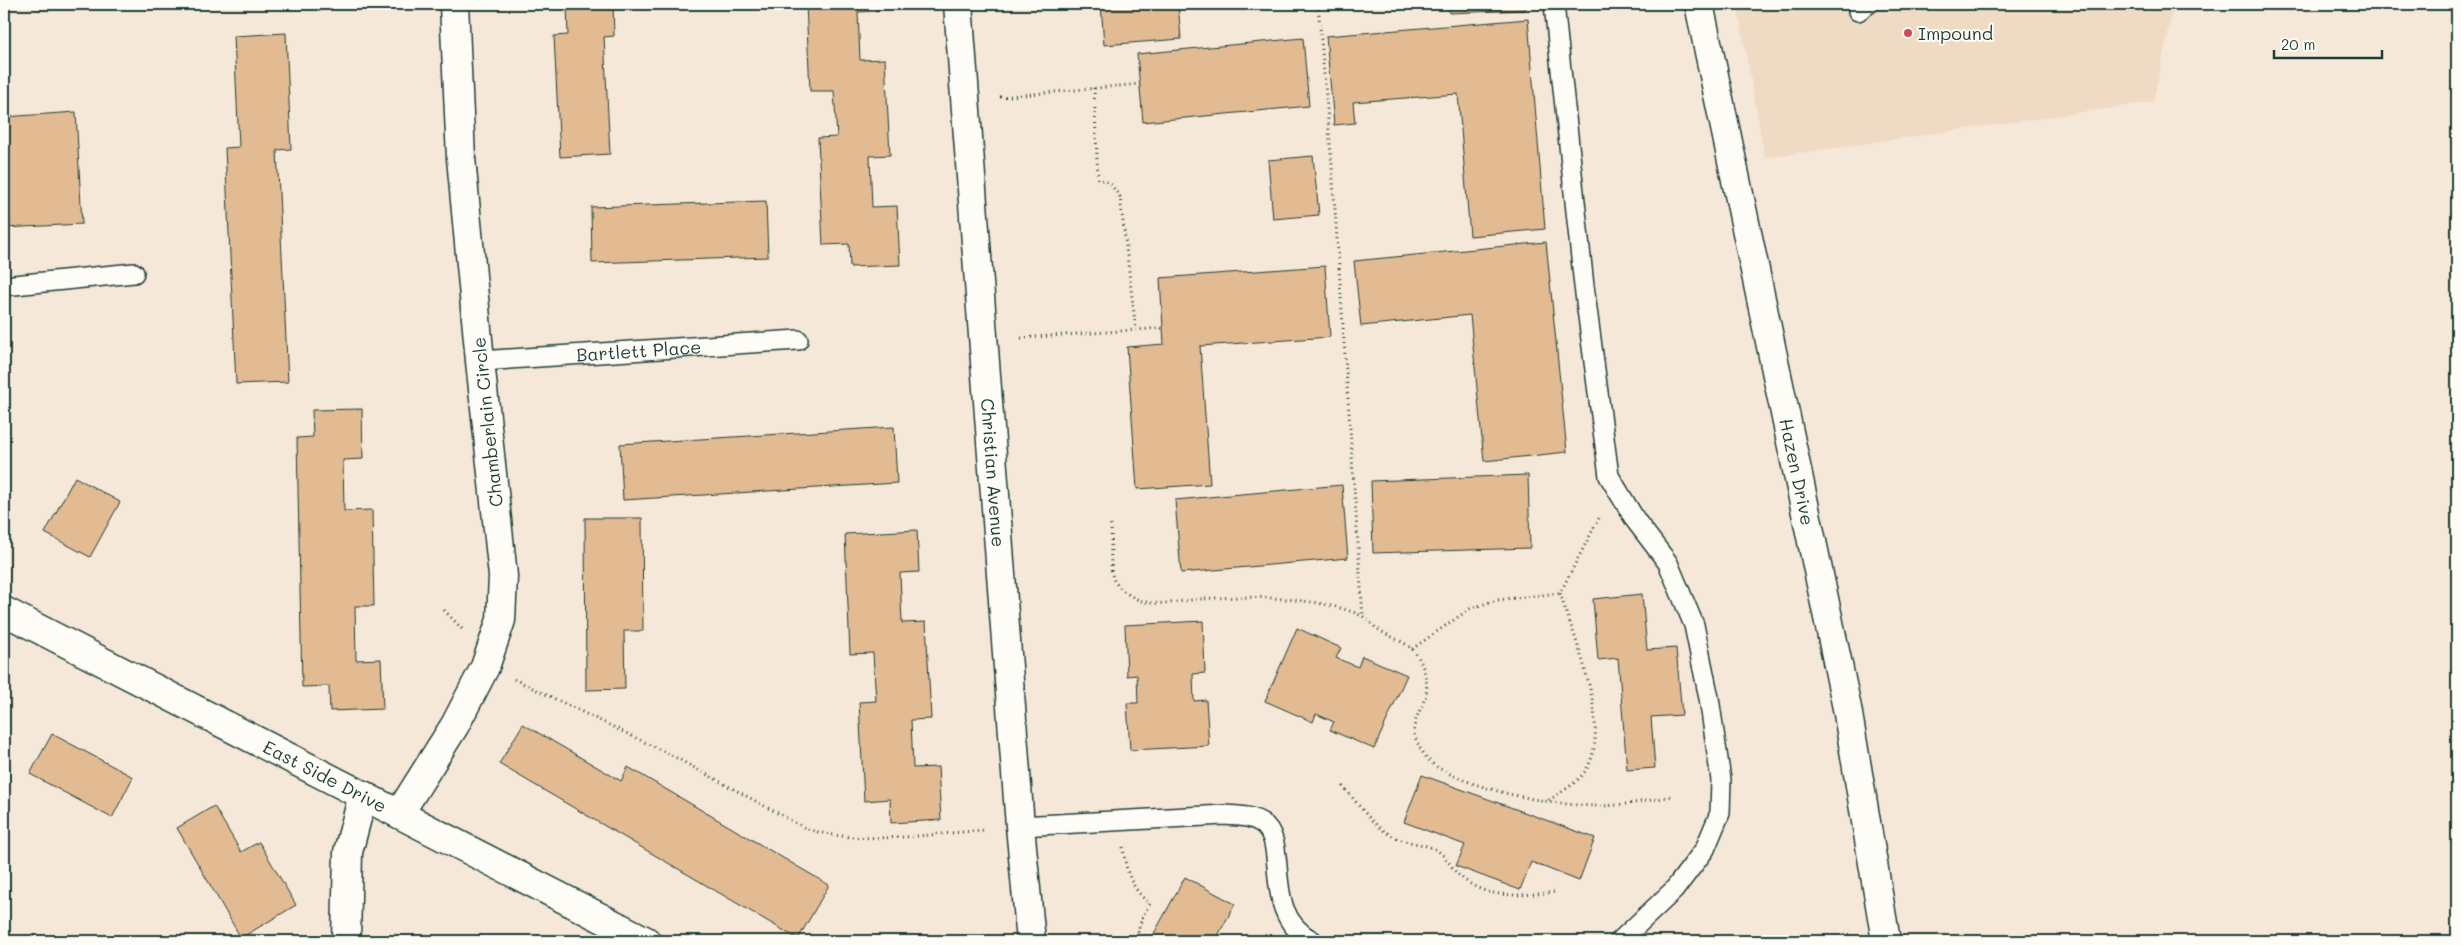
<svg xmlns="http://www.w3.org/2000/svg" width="2461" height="945" viewBox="0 0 2461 945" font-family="Mali,sans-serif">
<rect width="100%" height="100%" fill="#f5e8d9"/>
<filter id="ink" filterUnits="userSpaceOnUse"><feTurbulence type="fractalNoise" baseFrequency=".02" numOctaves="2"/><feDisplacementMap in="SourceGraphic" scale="10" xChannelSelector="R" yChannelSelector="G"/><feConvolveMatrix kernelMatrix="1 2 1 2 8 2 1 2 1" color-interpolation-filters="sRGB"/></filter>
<g filter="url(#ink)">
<polygon fill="#efdac4" points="1737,4 2174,4 2153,102 1765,158"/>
<g fill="#e2bb93" stroke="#1f3d34">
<polygon points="567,4 613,4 614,36 604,37 610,154 560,157 554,36 568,35"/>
<polygon points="806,4 879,4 879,11 858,12 860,60 885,59 890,155 870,156 872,207 897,206 900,265 850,267 849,244 823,245 818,138 837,137 834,91 810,91"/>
<polygon points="1101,4 1178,4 1181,39 1104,45"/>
<polygon points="1449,4 1525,4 1525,10 1449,13"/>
<polygon points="1528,19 1545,229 1470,236 1458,94 1353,102 1355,123 1334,125 1326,36"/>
<polygon points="286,33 291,149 277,150 288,382 236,384 225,148 239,147 234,36"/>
<polygon points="1303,38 1309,106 1143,122 1137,54"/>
<polygon points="76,112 82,224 4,228 4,117"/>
<polygon points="1313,156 1319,215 1273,219 1268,160"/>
<polygon points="766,201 768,257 592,263 591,207"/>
<polygon points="1546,242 1567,452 1484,461 1470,315 1361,326 1354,261"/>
<polygon points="1325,266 1330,337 1200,346 1210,484 1137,489 1127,347 1164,344 1160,278"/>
<polygon points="362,409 363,459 343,460 344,511 372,510 374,606 355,606 356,660 381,659 383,709 330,711 329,686 302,687 297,438 313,437 312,410"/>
<polygon points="894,427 897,483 623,500 620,444"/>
<polygon points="1528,475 1530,548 1373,553 1371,481"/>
<polygon points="75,477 120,502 90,557 45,533"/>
<polygon points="1342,485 1348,558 1181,573 1175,500"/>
<polygon points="585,518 642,518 643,631 624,631 625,689 586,690"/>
<polygon points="917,530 919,572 900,573 902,623 926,622 931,719 911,720 913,768 938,767 941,820 891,823 890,799 864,801 859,702 876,701 873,653 850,654 845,534"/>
<polygon points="1642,594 1647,650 1676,648 1682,715 1651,717 1655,768 1627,770 1618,658 1598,660 1593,599"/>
<polygon points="1203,621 1205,673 1193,674 1194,701 1206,700 1209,746 1130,750 1127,703 1138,703 1137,675 1127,676 1125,625"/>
<polygon points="1297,628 1341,648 1336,658 1358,667 1362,656 1407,675 1374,749 1330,730 1334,722 1316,714 1313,722 1265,701"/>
<polygon points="523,724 621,781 628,767 829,885 798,939 499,764"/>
<polygon points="52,734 133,777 112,818 30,774"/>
<polygon points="1422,775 1595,838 1579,881 1531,862 1520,890 1456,866 1465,845 1404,822"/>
<polygon points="214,806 241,852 259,842 296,905 241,938 177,828"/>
<polygon points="1185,877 1235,904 1215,941 1154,941 1151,939"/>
</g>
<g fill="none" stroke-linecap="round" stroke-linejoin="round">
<defs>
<g id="lane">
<polyline points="1554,4 1584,286 1609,476 1636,521 1668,563 1694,625 1709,698 1721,780 1720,813 1705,849 1674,890 1620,941"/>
<polyline points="1858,11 1868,4"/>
<polyline points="4,286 134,273"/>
<path id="s1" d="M480,361L798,340"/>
<path d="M1020,826L1224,815C1237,816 1250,815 1262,823C1291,843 1259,914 1313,941"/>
</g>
<g id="street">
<path id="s2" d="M958,4L1020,826L1031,941"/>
<polyline points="399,814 455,725 485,667 501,620 503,576 480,361 461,158 454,4"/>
<polyline points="346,941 348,852 363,795"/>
</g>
<g id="secondary">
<path id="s3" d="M1699,4L1847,708L1886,941"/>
<path id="s4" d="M4,611L646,941"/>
</g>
</defs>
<use href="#lane" stroke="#1f3d34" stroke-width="22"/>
<use href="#street" stroke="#1f3d34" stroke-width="31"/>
<use href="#secondary" stroke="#1f3d34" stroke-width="31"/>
<g stroke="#1f3d34" stroke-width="3" stroke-dasharray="1 4" stroke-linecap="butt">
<polyline points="1318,4 1332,166 1363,617"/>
<polyline points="1094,88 1098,179 1110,183 1120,197 1136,330"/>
<polyline points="1000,97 1140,84"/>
<polyline points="1021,338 1163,328"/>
<path d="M1111,525C1112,540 1109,565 1113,578C1117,588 1132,598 1142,601C1161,607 1182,600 1202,599C1245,595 1323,597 1362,616C1367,619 1371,624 1376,628C1387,636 1402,640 1412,649C1423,660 1430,683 1425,698C1421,710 1411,723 1415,737C1419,748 1427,761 1437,767C1477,791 1550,805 1597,806C1622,806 1647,801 1672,796"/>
<polyline points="444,610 463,630"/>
<polyline points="1412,649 1471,608 1497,600 1560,593"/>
<path d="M514,679L671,755L807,829C862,846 928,834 986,830"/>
<path d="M1343,786C1360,806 1376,832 1402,840C1413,844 1428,844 1438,851C1448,858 1452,870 1461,877C1488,901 1523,895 1556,892"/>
<path d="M1549,800C1560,793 1574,785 1583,774C1616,733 1574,638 1560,593L1600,516"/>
<path d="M1123,847C1126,872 1131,888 1150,904C1142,916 1137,927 1138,941"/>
</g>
<use href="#lane" stroke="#fdfcf7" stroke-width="19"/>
<use href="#street" stroke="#fdfcf7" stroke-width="28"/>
<use href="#secondary" stroke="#fdfcf7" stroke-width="28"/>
</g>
</g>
<circle fill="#d1495b" stroke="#fdfcf7" stroke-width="2" cx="1908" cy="33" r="5"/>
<g text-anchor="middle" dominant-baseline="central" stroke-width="4" stroke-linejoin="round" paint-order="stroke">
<g font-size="18" fill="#1f3d34" stroke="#fdfcf7" text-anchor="start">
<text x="1918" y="33">Impound</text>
</g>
<g font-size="18" fill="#1f3d34" stroke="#fdfcf7">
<text stroke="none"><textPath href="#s1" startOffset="159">Bartlett Place</textPath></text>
<text transform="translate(487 422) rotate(-96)">Chamberlain Circle</text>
<text stroke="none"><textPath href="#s3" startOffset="478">Hazen Drive</textPath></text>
<text stroke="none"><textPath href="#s2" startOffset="470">Christian Avenue</textPath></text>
<text stroke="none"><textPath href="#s4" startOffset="361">East Side Drive</textPath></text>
</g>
</g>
<rect width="2461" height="945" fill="none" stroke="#fdfcf7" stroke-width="20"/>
<rect x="10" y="10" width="2441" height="925" fill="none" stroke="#1f3d34" stroke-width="2" filter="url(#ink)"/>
<path d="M2274 50v8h108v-8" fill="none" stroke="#1f3d34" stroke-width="2.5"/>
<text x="2281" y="50" font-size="15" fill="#1f3d34" stroke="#fdfcf7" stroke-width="4" paint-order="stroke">20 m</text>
</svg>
